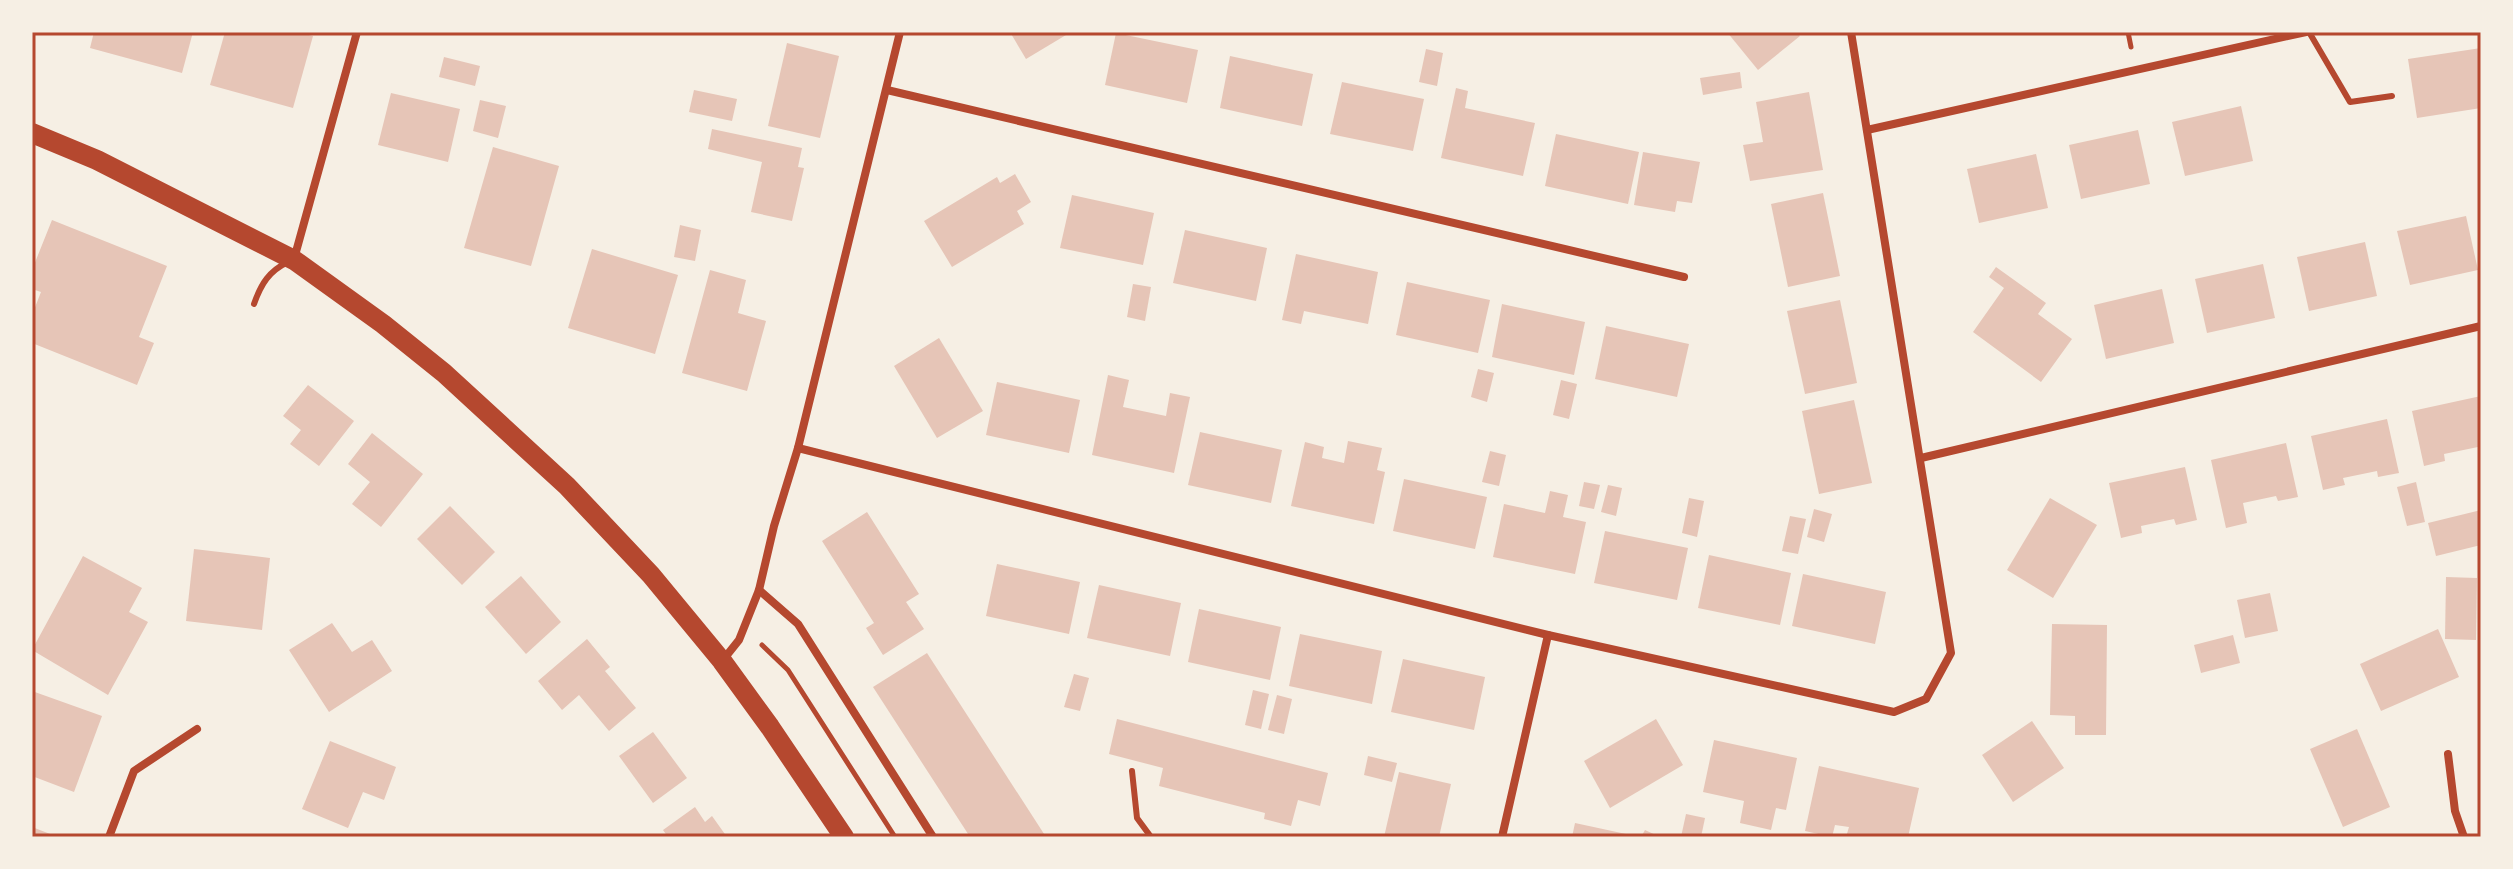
<svg xmlns="http://www.w3.org/2000/svg" width="2513" height="869" viewBox="0 0 2513 869" font-family="Barlow,sans-serif">
<rect width="100%" height="100%" fill="#f6efe4"/>
<g fill="#e6c5b7">
<polygon points="94,32 193,32 182,73 90,48"/>
<polygon points="225,32 296,32 313,36 293,108 210,85"/>
<polygon points="1010,32 1071,32 1026,59"/>
<polygon points="1727,32 1796,32 1800,36 1758,70"/>
<polygon points="1116,33 1198,50 1187,103 1105,85"/>
<polygon points="787,43 839,56 820,138 768,126"/>
<polygon points="2481,48 2481,108 2417,118 2408,59"/>
<polygon points="1426,49 1443,53 1437,86 1419,82"/>
<polygon points="1230,56 1313,74 1302,126 1220,108"/>
<polygon points="444,57 480,66 475,86 439,77"/>
<polygon points="1740,72 1742,88 1703,95 1700,78"/>
<polygon points="1342,82 1424,99 1413,151 1330,134"/>
<polygon points="1456,88 1468,91 1465,108 1535,123 1523,176 1441,158"/>
<polygon points="694,90 737,99 732,121 689,112"/>
<polygon points="1809,92 1823,170 1750,181 1743,145 1763,142 1756,102"/>
<polygon points="391,93 460,109 448,162 378,145"/>
<polygon points="480,100 506,106 498,138 473,131"/>
<polygon points="2241,106 2253,161 2185,176 2172,122"/>
<polygon points="712,129 802,148 798,167 804,168 792,221 751,212 762,162 708,149"/>
<polygon points="2138,130 2150,184 2081,199 2069,145"/>
<polygon points="1556,134 1639,152 1628,204 1545,186"/>
<polygon points="493,147 559,166 531,266 464,248"/>
<polygon points="1643,152 1700,162 1692,203 1677,201 1675,212 1634,205"/>
<polygon points="2036,154 2048,208 1979,223 1967,169"/>
<polygon points="1015,174 1031,202 1017,211 1024,224 952,267 924,221 997,177 1000,183"/>
<polygon points="1823,193 1840,276 1788,287 1771,204"/>
<polygon points="1072,195 1154,213 1143,265 1060,248"/>
<polygon points="2466,216 2478,270 2410,285 2397,231"/>
<polygon points="52,220 167,266 139,337 154,343 137,385 32,343 32,315 41,292 32,289 32,270"/>
<polygon points="680,225 701,230 695,261 674,257"/>
<polygon points="1185,230 1267,248 1256,301 1173,283"/>
<polygon points="2365,242 2377,296 2309,311 2297,257"/>
<polygon points="592,249 678,275 655,354 568,328"/>
<polygon points="1296,254 1378,272 1368,324 1304,311 1301,324 1282,320"/>
<polygon points="2263,264 2275,318 2207,333 2195,279"/>
<polygon points="1996,267 2046,303 2038,314 2072,339 2041,382 1973,332 2004,288 1989,277"/>
<polygon points="710,270 746,280 738,313 766,321 747,391 682,373"/>
<polygon points="1407,282 1490,300 1478,353 1396,335"/>
<polygon points="1133,284 1151,287 1145,321 1127,317"/>
<polygon points="2162,289 2174,343 2106,359 2094,305"/>
<polygon points="1840,300 1857,383 1805,394 1787,311"/>
<polygon points="1502,304 1585,322 1574,375 1492,357"/>
<polygon points="1606,326 1689,344 1677,397 1595,379"/>
<polygon points="939,338 983,411 937,438 894,366"/>
<polygon points="1478,369 1494,373 1487,402 1471,397"/>
<polygon points="1108,375 1129,380 1123,407 1166,416 1170,393 1190,397 1174,473 1092,455"/>
<polygon points="1561,380 1577,384 1569,419 1553,415"/>
<polygon points="997,382 1080,400 1069,453 986,435"/>
<polygon points="308,385 354,421 319,466 290,444 301,430 283,416"/>
<polygon points="2481,396 2481,456 2478,447 2444,454 2445,461 2424,466 2412,411"/>
<polygon points="1854,400 1872,483 1819,494 1802,411"/>
<polygon points="2387,419 2399,473 2378,477 2377,471 2343,478 2345,485 2323,490 2311,436"/>
<polygon points="1200,432 1282,450 1271,503 1188,485"/>
<polygon points="372,433 423,474 381,527 352,504 370,482 348,464"/>
<polygon points="1348,441 1382,448 1377,470 1385,472 1374,524 1291,506 1305,442 1324,447 1322,458 1344,463"/>
<polygon points="2286,443 2298,497 2278,501 2276,496 2243,503 2247,523 2226,528 2211,460"/>
<polygon points="1490,451 1506,455 1499,486 1482,482"/>
<polygon points="2185,467 2197,520 2176,525 2174,519 2141,526 2142,533 2121,538 2109,483"/>
<polygon points="1404,479 1487,497 1475,549 1393,531"/>
<polygon points="1584,482 1600,485 1594,509 1579,506"/>
<polygon points="2416,482 2425,522 2407,526 2397,487"/>
<polygon points="1608,485 1622,488 1616,516 1601,512"/>
<polygon points="1550,491 1568,495 1563,517 1586,522 1575,574 1493,557 1504,504 1545,513"/>
<polygon points="1689,498 1704,501 1697,537 1682,533"/>
<polygon points="2050,498 2097,525 2053,598 2007,570"/>
<polygon points="450,506 495,552 462,585 417,539"/>
<polygon points="1814,509 1832,514 1824,542 1807,537"/>
<polygon points="2481,510 2481,545 2436,556 2428,523"/>
<polygon points="867,512 919,594 906,602 924,629 883,655 866,628 874,623 822,541"/>
<polygon points="1790,516 1806,519 1798,554 1782,551"/>
<polygon points="1605,531 1688,548 1677,600 1594,583"/>
<polygon points="194,549 270,558 262,630 186,621"/>
<polygon points="1709,555 1791,573 1780,625 1698,608"/>
<polygon points="83,556 142,588 129,612 148,622 108,695 32,650"/>
<polygon points="997,564 1080,582 1069,634 986,616"/>
<polygon points="1803,574 1886,592 1875,644 1792,626"/>
<polygon points="521,576 561,622 526,654 485,607"/>
<polygon points="2446,577 2477,578 2476,640 2445,639"/>
<polygon points="1099,585 1181,603 1170,656 1087,638"/>
<polygon points="2270,593 2278,631 2245,638 2237,600"/>
<polygon points="1199,609 1281,627 1270,680 1188,662"/>
<polygon points="332,623 352,652 372,640 392,671 329,712 289,650"/>
<polygon points="2052,624 2107,625 2106,735 2075,735 2075,716 2050,715"/>
<polygon points="2438,629 2459,677 2381,711 2360,664"/>
<polygon points="1300,634 1382,651 1372,704 1289,686"/>
<polygon points="2233,635 2240,663 2201,673 2194,645"/>
<polygon points="587,639 610,667 605,671 636,708 609,731 579,695 562,710 538,681"/>
<polygon points="927,653 1046,837 970,837 873,687"/>
<polygon points="1403,659 1485,677 1474,730 1391,712"/>
<polygon points="1074,674 1089,678 1080,711 1064,707"/>
<polygon points="1253,690 1269,694 1261,729 1245,725"/>
<polygon points="32,691 102,716 74,792 32,776"/>
<polygon points="1277,695 1292,699 1284,734 1268,730"/>
<polygon points="1117,719 1328,773 1320,806 1298,800 1291,826 1264,819 1265,813 1159,786 1163,768 1109,754"/>
<polygon points="1656,719 1683,765 1610,808 1584,761"/>
<polygon points="2032,721 2064,768 2013,802 1982,755"/>
<polygon points="2357,729 2390,807 2343,827 2310,749"/>
<polygon points="653,732 687,778 653,803 619,756"/>
<polygon points="1714,740 1797,758 1786,810 1776,808 1771,830 1740,823 1744,801 1703,792"/>
<polygon points="330,741 396,767 384,800 363,792 348,828 302,809"/>
<polygon points="1368,756 1397,763 1392,782 1364,775"/>
<polygon points="1819,766 1919,788 1908,837 1846,837 1849,827 1835,825 1832,837 1805,831"/>
<polygon points="1399,772 1451,784 1439,837 1384,837"/>
<polygon points="695,807 705,822 712,816 727,837 668,837 663,830"/>
<polygon points="1686,814 1705,818 1701,837 1681,837"/>
<polygon points="1575,823 1626,834 1626,837 1572,837"/>
<polygon points="32,827 58,837 32,837"/>
<polygon points="1645,830 1660,837 1641,837"/>
</g>
<g fill="none" stroke-linecap="round" stroke-linejoin="round">
<g stroke="#b5482f" stroke-width="5">
<polyline points="2128,32 2131,47"/>
<polyline points="762,645 788,670 895,837"/>
</g>
<g stroke="#b5482f" stroke-width="6">
<polyline points="2309,32 2350,102 2392,96"/>
<path d="M254,304C261,284 269,271 288,262"/>
<polyline points="1132,771 1137,818 1151,837"/>
</g>
<g stroke="#b5482f" stroke-width="8">
<polyline points="887,90 1684,277"/>
<polyline points="1867,130 2306,32"/>
<polyline points="294,259 357,32"/>
<polyline points="798,448 1548,635 1894,712 1926,699 1951,653 1851,32"/>
<polyline points="1921,458 2481,326"/>
<polyline points="759,590 798,624 933,837"/>
<polyline points="723,660 739,640 759,590 774,526 798,448 900,32"/>
<polyline points="2448,754 2455,811 2464,837"/>
<polyline points="109,837 134,771 197,729"/>
<polyline points="1502,837 1548,635"/>
</g>
<polyline stroke="#b5482f" stroke-width="20" points="32,133 97,160 294,260 383,324 444,373 567,486 651,575 722,661 770,727 844,837"/>
</g>
<rect width="2513" height="869" fill="none" stroke="#f6efe4" stroke-width="68"/>
<rect x="34" y="34" width="2445" height="801" fill="none" stroke="#b5482f" stroke-width="3"/>
</svg>
